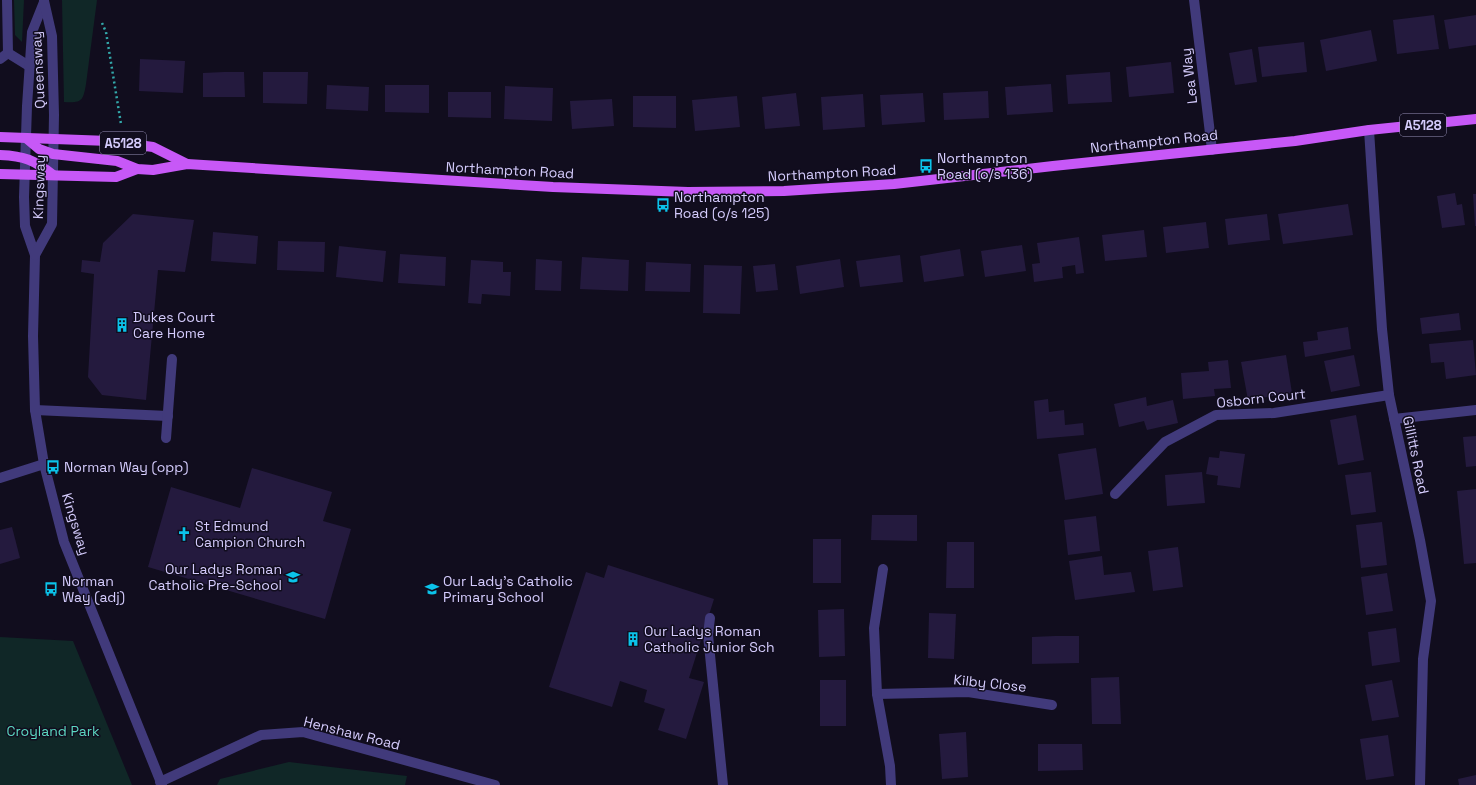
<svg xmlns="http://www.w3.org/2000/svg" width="1476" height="785" viewBox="0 0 1476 785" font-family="'Space Grotesk',sans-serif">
<rect width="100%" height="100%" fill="#110d1e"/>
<g fill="#102727">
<polygon points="14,0 24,0 22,42 15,35"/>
<path d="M62,0H97L86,84C83,101 82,103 64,102Z"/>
<polygon points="0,637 73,641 132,785 0,785"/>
<polygon points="289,762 407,776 405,785 217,785 220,779"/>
</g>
<g fill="#241a3e">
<polygon points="1434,15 1439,49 1397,54 1393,20"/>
<polygon points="1476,15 1476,45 1449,49 1444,20"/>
<polygon points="1371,30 1377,61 1326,71 1320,40"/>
<polygon points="1304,42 1307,72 1262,77 1258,47"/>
<polygon points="1252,49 1257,82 1235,85 1229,53"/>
<polygon points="140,59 185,61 183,93 139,91"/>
<polygon points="1171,62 1174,93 1129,97 1126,67"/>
<polygon points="224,72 244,72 245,97 203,97 203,73"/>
<polygon points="263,72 308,72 307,104 263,103"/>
<polygon points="1110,72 1112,102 1068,104 1066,75"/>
<polygon points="1051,84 1053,112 1007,115 1005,87"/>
<polygon points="327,85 369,87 368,111 326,109"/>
<polygon points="385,85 429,85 429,113 385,112"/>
<polygon points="505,86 553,88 552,121 504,119"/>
<polygon points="988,91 989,118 944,120 943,93"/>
<polygon points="448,92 491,92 491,118 448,117"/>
<polygon points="796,93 800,126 765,129 762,97"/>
<polygon points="923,93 925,122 882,125 880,95"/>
<polygon points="863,94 865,127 823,130 821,97"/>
<polygon points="633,96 676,96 676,128 633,127"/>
<polygon points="737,96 740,127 695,131 692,100"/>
<polygon points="612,99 614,126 572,129 570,101"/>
<polygon points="1455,193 1457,205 1462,204 1465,225 1442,228 1437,196"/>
<polygon points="1473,194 1476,194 1476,226 1475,226"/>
<polygon points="1348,204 1353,235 1283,244 1278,214"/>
<polygon points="133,214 194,220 185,272 158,270 146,400 102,395 88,377 94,274 81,272 82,260 100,262 103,243"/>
<polygon points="1267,214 1270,240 1228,245 1225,219"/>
<polygon points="1206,222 1209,248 1166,253 1163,227"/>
<polygon points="1144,230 1147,257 1105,261 1102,235"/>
<polygon points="213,232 258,236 256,264 211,261"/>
<polygon points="1079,237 1084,273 1076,274 1075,265 1062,267 1063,278 1034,282 1032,264 1040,263 1037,243"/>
<polygon points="278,241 325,242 324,272 277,270"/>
<polygon points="1022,245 1026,271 985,277 981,251"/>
<polygon points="339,246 386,251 383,282 336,277"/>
<polygon points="960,249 964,276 924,282 920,256"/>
<polygon points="400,254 446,257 445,286 398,283"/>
<polygon points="900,255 903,282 860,287 856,261"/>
<polygon points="582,257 629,260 628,291 580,289"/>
<polygon points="536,259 562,261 561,291 535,290"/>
<polygon points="840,259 844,287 800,294 796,266"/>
<polygon points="471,260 503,262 503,272 511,272 510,296 482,294 481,304 468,303"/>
<polygon points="646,262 691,264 690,292 645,291"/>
<polygon points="775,264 778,290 756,292 753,266"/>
<polygon points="704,265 742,266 740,314 703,313"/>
<polygon points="1459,313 1461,330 1422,334 1420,318"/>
<polygon points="1348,327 1351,349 1305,357 1303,342 1318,340 1317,332"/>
<polygon points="1473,340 1476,375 1446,379 1444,362 1431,363 1429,344"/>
<polygon points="1286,355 1292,393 1248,400 1241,362"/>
<polygon points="1354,355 1360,386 1331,392 1324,361"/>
<polygon points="1228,360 1231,388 1214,389 1215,396 1183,399 1181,373 1209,371 1208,362"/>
<polygon points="1146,397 1147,406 1173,400 1178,423 1147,430 1144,421 1119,427 1114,404"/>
<polygon points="1048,399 1049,412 1064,410 1065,425 1083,423 1084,435 1037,439 1034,401"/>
<polygon points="1356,415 1364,460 1338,465 1330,420"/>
<polygon points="1476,436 1476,466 1466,467 1463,437"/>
<polygon points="1096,448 1103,494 1065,500 1058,454"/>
<polygon points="1220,451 1245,454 1240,488 1217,485 1218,476 1206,474 1209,457 1219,458"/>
<polygon points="252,468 332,492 323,521 351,529 325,619 148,567 171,487 240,508"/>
<polygon points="1202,472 1205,503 1167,506 1165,475"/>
<polygon points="1371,472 1376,512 1351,515 1345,475"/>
<polygon points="1476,489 1476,563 1464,564 1457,491"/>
<polygon points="872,515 917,515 917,541 871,540"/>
<polygon points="1096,516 1100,551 1068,555 1064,520"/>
<polygon points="1382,522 1387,565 1361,568 1356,525"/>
<polygon points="12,527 20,558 0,564 0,530"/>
<rect x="813" y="539" width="28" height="44"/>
<polygon points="947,542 974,542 974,588 946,588"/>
<polygon points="1178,547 1183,587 1153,591 1148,551"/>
<polygon points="1102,556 1104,575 1131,572 1135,592 1075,600 1069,561"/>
<polygon points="608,565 714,599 689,678 704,682 686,739 658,730 665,709 644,702 647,690 620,681 612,707 549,687 586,572 604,578"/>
<polygon points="1387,573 1393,611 1366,615 1361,577"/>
<polygon points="844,609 845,656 819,657 818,610"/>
<polygon points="929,613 956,614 954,659 928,658"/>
<polygon points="1396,628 1400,662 1372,666 1368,632"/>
<polygon points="1055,636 1079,636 1079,663 1032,664 1032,637"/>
<polygon points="1119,677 1121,724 1092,724 1091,678"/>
<rect x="820" y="680" width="26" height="46"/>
<polygon points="1392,680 1399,717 1372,721 1365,685"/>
<polygon points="966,732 968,777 942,779 939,734"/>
<polygon points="1388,735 1394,776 1366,780 1360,739"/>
<polygon points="1038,744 1082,744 1083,770 1038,771"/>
<polygon points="1476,775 1476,785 1459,785 1458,779"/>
</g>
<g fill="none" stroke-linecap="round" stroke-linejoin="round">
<polyline stroke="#33a8aa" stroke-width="2.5" stroke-dasharray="2 3" stroke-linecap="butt" points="102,23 106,32 121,124"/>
<g stroke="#413a7b" stroke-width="10">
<polyline points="0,59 8,53"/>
<polyline points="35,410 168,416"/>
<polyline points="1394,419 1476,410"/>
<polyline points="166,438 172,359"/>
<polyline points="710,618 708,635 723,785"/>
</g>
<g stroke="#413a7b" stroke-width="10">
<polyline points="7,0 8,53 29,66"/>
<polyline points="1194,0 1212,150"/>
<polyline points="1369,130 1382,329 1389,395 1420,540 1431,601 1423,659 1420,785"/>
<polyline points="0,478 44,464"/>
<polyline points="1115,494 1165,442 1216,415 1274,413 1389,395"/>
<polyline points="883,569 874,628 877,694 890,766 891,785"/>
<polyline points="877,694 968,692 1052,705"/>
<polyline points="160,782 261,735 303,732 495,785"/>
</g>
<g stroke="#413a7b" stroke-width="10">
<polyline points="44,2 32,32 27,106 24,197 25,226 35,255 33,336 35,410 44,464 64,542 162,785"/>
<polyline points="35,255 52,224 54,115 52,36 44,1"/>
</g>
<g stroke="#c758f7" stroke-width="10">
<polyline points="0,137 109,141 153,147 187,164"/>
<polyline points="26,138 39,149 53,154 117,161 137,169 153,170 187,164 553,187 688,192 784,191 894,184 1053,166 1295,141 1369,130 1476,119"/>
<path d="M0,155C25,156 34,160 53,175"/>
<polyline points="0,174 116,177 137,169"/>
</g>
</g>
<defs>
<symbol id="bus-bare" viewBox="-9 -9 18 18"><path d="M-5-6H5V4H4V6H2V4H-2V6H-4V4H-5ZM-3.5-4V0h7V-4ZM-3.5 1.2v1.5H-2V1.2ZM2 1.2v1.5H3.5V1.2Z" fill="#0bc3ea" stroke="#110d1e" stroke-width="2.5" paint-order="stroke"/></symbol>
<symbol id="building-bare" viewBox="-9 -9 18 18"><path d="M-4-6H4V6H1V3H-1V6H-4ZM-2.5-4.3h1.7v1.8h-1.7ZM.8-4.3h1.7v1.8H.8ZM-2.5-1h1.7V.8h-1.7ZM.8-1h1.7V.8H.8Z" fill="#0bc3ea" stroke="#110d1e" stroke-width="2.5" paint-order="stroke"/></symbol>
<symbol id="church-bare" viewBox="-9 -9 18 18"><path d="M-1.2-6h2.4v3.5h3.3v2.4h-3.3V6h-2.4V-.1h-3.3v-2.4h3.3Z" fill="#0bc3ea" stroke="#110d1e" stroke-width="2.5" paint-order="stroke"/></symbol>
<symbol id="school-bare" viewBox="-9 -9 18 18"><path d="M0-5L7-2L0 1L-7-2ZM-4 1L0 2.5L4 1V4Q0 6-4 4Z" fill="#0bc3ea" stroke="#110d1e" stroke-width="2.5" paint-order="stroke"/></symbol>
</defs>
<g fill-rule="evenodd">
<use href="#bus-bare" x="916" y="156" width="20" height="20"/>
<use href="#bus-bare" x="653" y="195" width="20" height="20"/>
<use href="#building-bare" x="112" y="315" width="20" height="20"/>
<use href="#bus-bare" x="43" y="457" width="20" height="20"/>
<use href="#church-bare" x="174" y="524" width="20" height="20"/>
<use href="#school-bare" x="283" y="567" width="20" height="20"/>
<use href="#bus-bare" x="41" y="579" width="20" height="20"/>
<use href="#school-bare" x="422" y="579" width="20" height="20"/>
<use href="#building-bare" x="623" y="629" width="20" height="20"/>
</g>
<g text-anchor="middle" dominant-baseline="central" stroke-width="3" stroke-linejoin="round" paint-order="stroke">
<g fill="#110d1e" stroke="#9a93ba" stroke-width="1">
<rect x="1400" y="114" width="46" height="22" rx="3"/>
<rect x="100" y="132" width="46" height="22" rx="3"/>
</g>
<g font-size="13" font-weight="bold" fill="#d5ccfd">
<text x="1423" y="125">A5128</text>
<text x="123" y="143">A5128</text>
</g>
<g font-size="14" fill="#d5ccfd" stroke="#110d1e">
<text transform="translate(38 70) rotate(-93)">Queensway</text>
<text transform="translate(1189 76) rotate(-97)">Lea Way</text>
<text transform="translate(1154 141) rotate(-6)">Northampton Road</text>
<text transform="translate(510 170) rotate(3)">Northampton Road</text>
<text transform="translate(832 173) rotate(-3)">Northampton Road</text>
<text transform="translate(39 187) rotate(-88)">Kingsway</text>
<text transform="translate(1261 398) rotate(-6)">Osborn Court</text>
<text transform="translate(1416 455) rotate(78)">Gillitts Road</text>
<text transform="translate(76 524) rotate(73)">Kingsway</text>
<text transform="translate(990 683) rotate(6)">Kilby Close</text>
<text transform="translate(352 733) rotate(14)">Henshaw Road</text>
</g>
<g font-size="14" fill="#d5ccfd" stroke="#110d1e" text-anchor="start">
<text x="937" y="158">Northampton<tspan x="937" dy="16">Road (o/s 136)</tspan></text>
<text x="674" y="197">Northampton<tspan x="674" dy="16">Road (o/s 125)</tspan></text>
<text x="133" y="317">Dukes Court<tspan x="133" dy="16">Care Home</tspan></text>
<text x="64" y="467">Norman Way (opp)</text>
<text x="195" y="526">St Edmund<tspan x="195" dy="16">Campion Church</tspan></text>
<text x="282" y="569" text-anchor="end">Our Ladys Roman<tspan x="282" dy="16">Catholic Pre-School</tspan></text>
<text x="62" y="581">Norman<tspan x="62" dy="16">Way (adj)</tspan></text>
<text x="443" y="581">Our Lady's Catholic<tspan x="443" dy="16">Primary School</tspan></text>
<text x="644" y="631">Our Ladys Roman<tspan x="644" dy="16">Catholic Junior Sch</tspan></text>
</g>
<g font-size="14" fill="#5cd8c2" stroke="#110d1e">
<text x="53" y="731">Croyland Park</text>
</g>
</g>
</svg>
